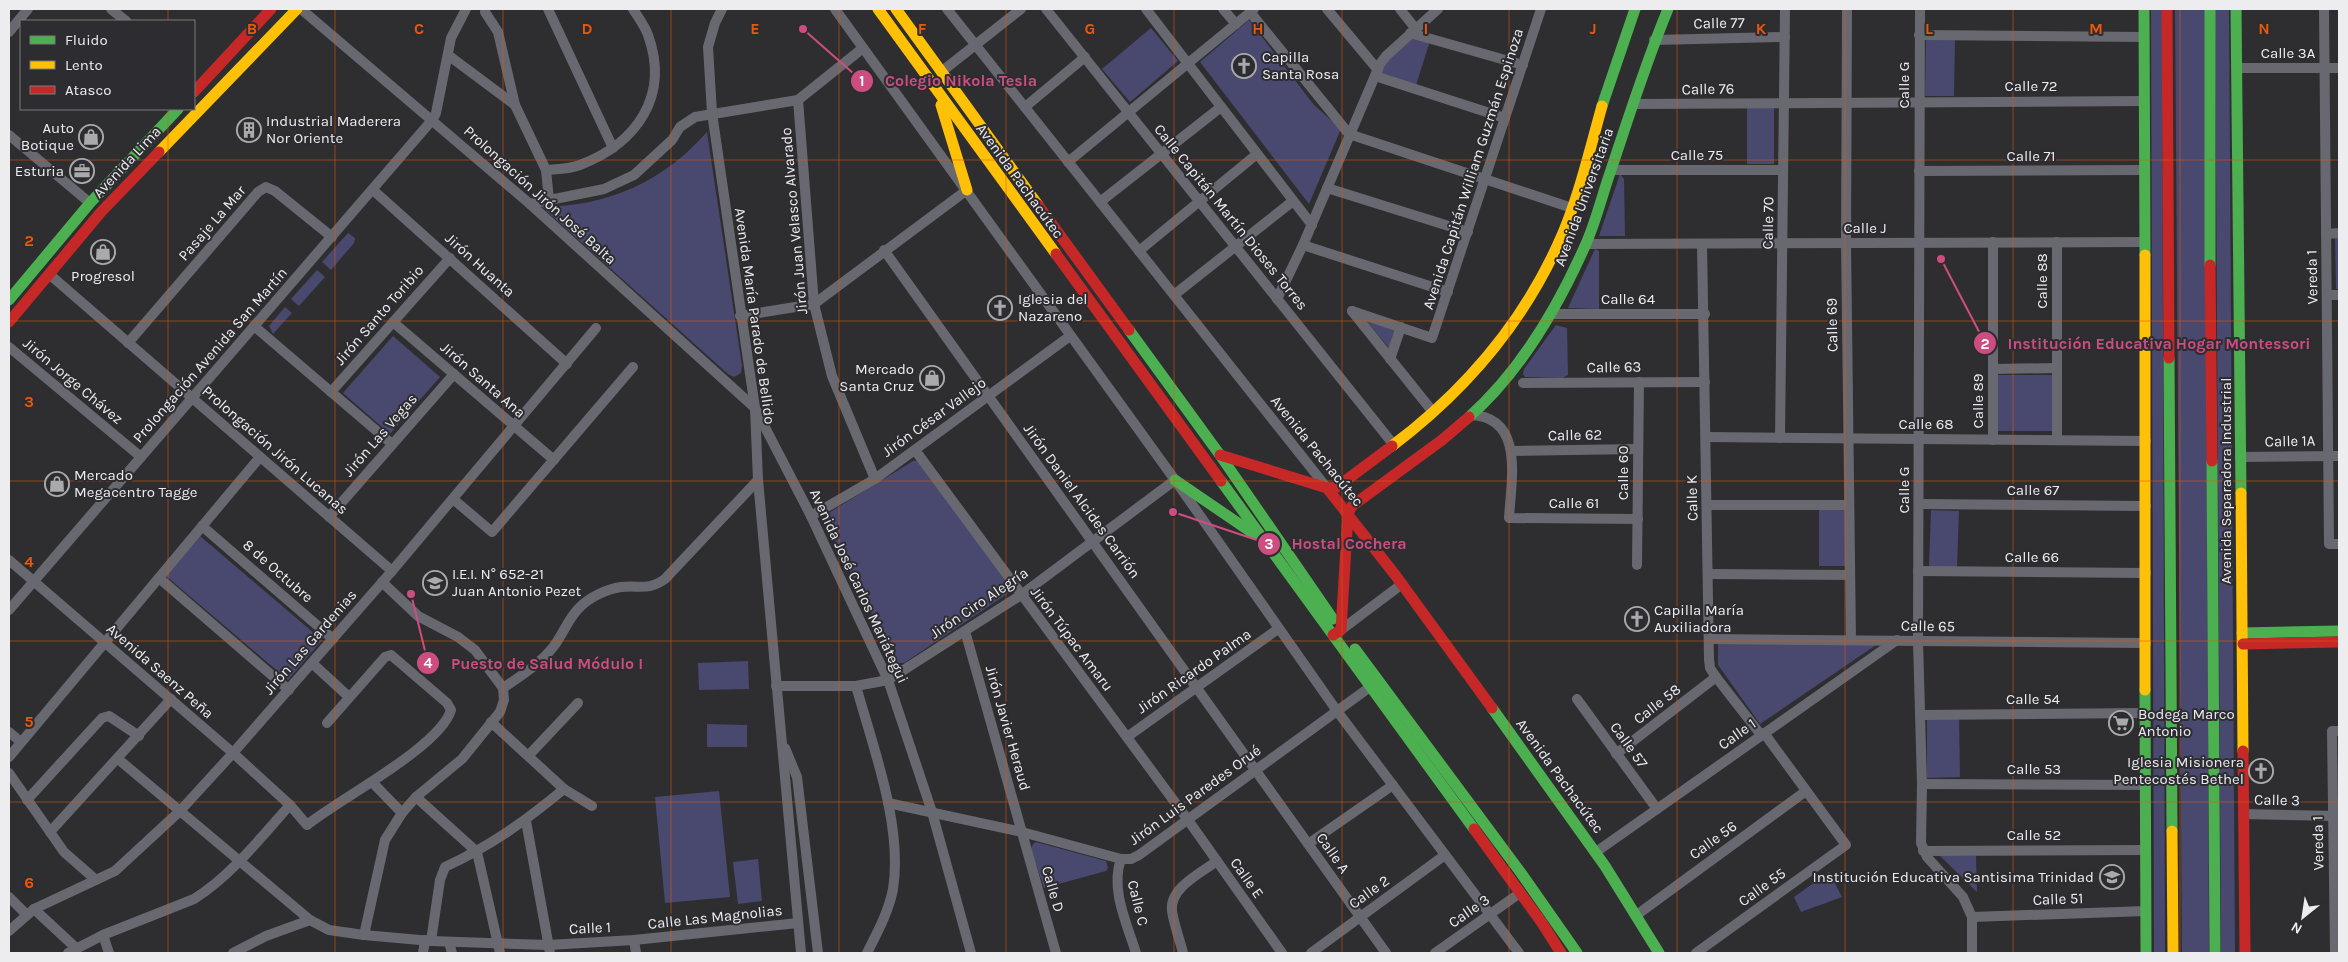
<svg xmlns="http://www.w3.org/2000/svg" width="2348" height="962" viewBox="0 0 2348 962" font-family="Karla,sans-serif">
<rect width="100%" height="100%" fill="#2e2e30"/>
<g fill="#49486e">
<polygon points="2151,9 2162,9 2165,953 2154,953"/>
<polygon points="2175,9 2205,9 2209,953 2182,953"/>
<polygon points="2215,9 2229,9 2235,953 2221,953"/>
<polygon points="1249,20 1314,105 1341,129 1309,204 1200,62"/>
<polygon points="1151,28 1178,61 1130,102 1102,69"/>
<polygon points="1411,37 1430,41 1416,85 1381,73 1388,58"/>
<polygon points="1926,38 1955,39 1954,96 1925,96"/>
<rect x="1747" y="108" width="27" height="56"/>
<path d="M707,132L742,366L741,373L734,377L728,374L542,207C608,206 663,182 707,132Z"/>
<polygon points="1620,174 1624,179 1625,236 1599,236"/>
<polygon points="348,233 355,238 354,243 331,270 322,262"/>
<polygon points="2335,237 2339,237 2339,289 2336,289"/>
<polygon points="1595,249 1599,251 1599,309 1568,308"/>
<polygon points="317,270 325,277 299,306 291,299"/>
<polygon points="285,307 292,313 273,334 269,326"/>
<polygon points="1363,317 1397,329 1390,349"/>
<polygon points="1556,325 1567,328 1568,375 1562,378 1525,377 1523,374 1524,369"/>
<polygon points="393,336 440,377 390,434 343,393"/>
<rect x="1998" y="375" width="55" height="56"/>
<polygon points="921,460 1011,588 1010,592 904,663 897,663 822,517 913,461"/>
<rect x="1819" y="509" width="26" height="57"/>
<polygon points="1931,510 1959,511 1957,568 1929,567"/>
<polygon points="200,536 322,640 288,680 166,576"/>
<polygon points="1718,643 1879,643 1760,724 1718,665"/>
<polygon points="748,661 749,689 699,690 698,663"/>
<polygon points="1927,717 1959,717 1960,777 1927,778"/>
<polygon points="707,724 747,725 747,747 707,747"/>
<polygon points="719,791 730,897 665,903 655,797"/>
<polygon points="1036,842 1106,861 1108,868 1106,871 1044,888 1031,849 1033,844"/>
<polygon points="1939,855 1976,856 1977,892"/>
<polygon points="758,859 762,901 738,904 733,862"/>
<polygon points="1829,872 1842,897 1801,912 1794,897"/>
</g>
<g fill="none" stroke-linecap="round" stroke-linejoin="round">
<g stroke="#686871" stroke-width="10">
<polyline points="111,9 126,21"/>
<polyline points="301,9 530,204 755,408 811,516 888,680 932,812 971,953"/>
<polyline points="548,9 613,148"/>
<polyline points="722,9 715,23 708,47 712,113 755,408 758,480 801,953"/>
<polyline points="835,9 1175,480 1337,711 1519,953"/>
<polyline points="947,9 1327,488"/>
<polyline points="1046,9 1393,444"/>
<polyline points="1146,9 1312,225"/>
<polyline points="1223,9 1236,24"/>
<polyline points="1327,9 1378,70"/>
<polyline points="1400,9 1415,28"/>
<polyline points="1847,9 1846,243 1851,640"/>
<polyline points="1920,9 1918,641 1922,784 1921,843 1927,857 1963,897 1972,917 1972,953"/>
<polyline points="2324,9 2329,544 2339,544"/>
<polyline points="485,12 498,32 515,105 546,170 549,200"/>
<polyline points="1250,12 1349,134 1572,208"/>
<polyline points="9,32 28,9"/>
<polyline points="1410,33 1523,65"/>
<polyline points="1919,35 2144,37"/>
<polyline points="1654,40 1785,37"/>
<polyline points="448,55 515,105"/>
<polyline points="2237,68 2339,68"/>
<polyline points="941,72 1021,9"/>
<polyline points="1375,76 1505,118"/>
<polyline points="798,100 814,304 832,376 875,479"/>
<polyline points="1633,104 2144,101"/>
<polyline points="1025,107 1085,57"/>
<polyline points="9,135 90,203"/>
<polyline points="1068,162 1254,9"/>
<path d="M546,170C557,169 570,169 580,165C637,143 670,96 648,35C645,26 638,17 633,9"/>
<polyline points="1611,170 1783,170"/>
<polyline points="1919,171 2144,170"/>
<polyline points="1327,188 1468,232"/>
<polyline points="373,190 567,364"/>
<polyline points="1100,202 1221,107"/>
<polyline points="530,204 604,189 634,175 672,140 680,127 695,117 798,100 863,48"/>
<polyline points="2326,234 2339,233"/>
<polyline points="2057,242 2057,440"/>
<polyline points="1586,244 2144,242"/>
<polyline points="1702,244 1709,659 1710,668 1716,677 1761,735"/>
<polyline points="1303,245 1448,292"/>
<polyline points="884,250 1386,953"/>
<polyline points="1139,251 1257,154"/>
<polyline points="49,274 392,571"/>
<polyline points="1174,295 1293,201"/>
<polyline points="2327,295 2339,295"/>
<polyline points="1277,299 1303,245 1380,64 1386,56 1438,9"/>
<polyline points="1352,311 1432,338 1541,9"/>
<polyline points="1352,311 1433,412"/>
<polyline points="1551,314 1705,314"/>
<polyline points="740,316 814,304 967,190"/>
<polyline points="393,322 554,460"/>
<polyline points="254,326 392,444"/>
<polyline points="128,343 258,192 266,187 275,191 332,237"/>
<polyline points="9,347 141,457"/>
<polyline points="1390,359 1401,327"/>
<polyline points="1993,369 2057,368"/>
<polyline points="1523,383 1705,382"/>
<polyline points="331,392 450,258"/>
<path d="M1471,415C1525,417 1511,481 1509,518L1638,519"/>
<polyline points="1706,437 2146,441"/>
<polyline points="1780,438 1785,9"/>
<polyline points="1993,440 1993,242"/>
<polyline points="915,450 1188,820 1282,953"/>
<polyline points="1512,451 1638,449"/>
<polyline points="2240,457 2339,456"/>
<polyline points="453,499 492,532 633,367"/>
<polyline points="1919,504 2146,506"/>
<polyline points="1707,505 1849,505"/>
<polyline points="811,516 875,479 1070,336"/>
<polyline points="329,517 454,374"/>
<polyline points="202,526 333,639"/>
<path d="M9,560L233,753L290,805L307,825C339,799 440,747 451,710L447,703L391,655L385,657L327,723"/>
<polyline points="1637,565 1639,382"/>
<polyline points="1918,571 2146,573"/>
<polyline points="1708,574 1850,575"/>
<polyline points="159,578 289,690"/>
<polyline points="9,610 433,119 436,113 451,38 466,9"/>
<polyline points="1341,630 1402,584"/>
<polyline points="965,631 1056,953"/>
<polyline points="1709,639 2146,643"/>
<polyline points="312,663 349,697"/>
<polyline points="776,686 856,686 888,680 1021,595 1175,480"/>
<path d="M856,686C873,747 903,826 893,889C889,911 877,933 867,953"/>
<path d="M503,688C521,676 541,663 554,646C563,634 569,617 580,607C590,597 607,589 621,587C640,585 648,591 665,579L758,480"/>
<polyline points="1577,699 1657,809"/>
<polyline points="1921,715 2146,713"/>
<polyline points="491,722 564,789 592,806"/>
<polyline points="9,732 21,742"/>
<polyline points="1127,737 1278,629"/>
<polyline points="785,748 797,777 818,953"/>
<polyline points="1616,754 1716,677"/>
<polyline points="529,755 578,703"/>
<polyline points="9,757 260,457"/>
<polyline points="118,759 310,920 329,930 364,935 431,941 548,945 634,940 798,923"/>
<polyline points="9,773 64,852 96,880"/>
<polyline points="372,782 402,813"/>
<polyline points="1922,784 2146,785"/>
<polyline points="416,797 477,852 500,953"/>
<polyline points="27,800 102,718 109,716 139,736"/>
<polyline points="888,803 1022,832 1121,859 1131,859 1139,855 1370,687"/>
<polyline points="2243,814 2339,816"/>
<polyline points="526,821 550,953"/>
<polyline points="50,832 171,699"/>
<polyline points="1308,844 1393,785"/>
<polyline points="1923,851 2146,850"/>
<polyline points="1596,852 1897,640"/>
<path d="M1121,859C1110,889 1127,924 1136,953"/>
<polyline points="9,897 27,915"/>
<polyline points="34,909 76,948"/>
<polyline points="1638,914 1806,791"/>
<polyline points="1972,917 2146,911"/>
<polyline points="9,931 34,909 115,871 180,811 233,753 392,571 596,328"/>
<polyline points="103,935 109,953"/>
<polyline points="364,935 385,840 402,813 416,797 462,759 500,712 504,700 503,688 475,650 458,637 418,616 382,582"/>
<polyline points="634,940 636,953"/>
<path d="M431,941L440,880L445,867C492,845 524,822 564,789"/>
<polyline points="449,942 452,953"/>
<path d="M68,953L103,935L194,899C231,876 261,837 290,805"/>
<polyline points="233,953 266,936 310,920"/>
<polyline points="423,953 425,940"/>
<path d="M1183,953C1180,940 1174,925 1172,911C1169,888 1201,873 1217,861"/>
<polyline points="1311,953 1445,855"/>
<polyline points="1435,953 1520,893"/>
<polyline points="1696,953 1846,845 1764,733"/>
<polyline points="2335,953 2332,731 2339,731"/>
</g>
<g stroke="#4caf50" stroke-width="11">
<polyline points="2144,9 2145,255"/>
<polyline points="2210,9 2210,265"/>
<polyline points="2236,9 2241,493"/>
<polyline points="1602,106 1635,9"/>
<polyline points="9,300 90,203 178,109"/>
<polyline points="1129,330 1220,455 1333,619"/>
<polyline points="2169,358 2172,831"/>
<path d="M1469,417C1521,371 1557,309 1585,246C1596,222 1602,195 1611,170C1629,116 1646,62 1668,9"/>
<polyline points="2212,461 2215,953"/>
<polyline points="1175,480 1254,534"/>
<polyline points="1221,481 1474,829"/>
<polyline points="2242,633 2339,631"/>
<polyline points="1355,649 1521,873 1577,953"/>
<polyline points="2145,690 2146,953"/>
<polyline points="1492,708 1605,866 1659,953"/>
</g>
<g stroke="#ffc107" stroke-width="11">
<polyline points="878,9 1056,254"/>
<polyline points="896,9 1038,205"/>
<polyline points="941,105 967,190"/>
<polyline points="159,152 297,9"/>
<polyline points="2145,255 2145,690"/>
<path d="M1392,446C1466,390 1526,320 1563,233C1580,192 1590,149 1602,106"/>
<polyline points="2241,493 2243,751"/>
<polyline points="2172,831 2173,953"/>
</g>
<g stroke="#c62828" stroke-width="11">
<polyline points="2167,9 2169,358"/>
<polyline points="194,92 271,9"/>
<polyline points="1038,205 1129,330"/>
<polyline points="1056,254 1221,481"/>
<polyline points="2210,265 2212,461"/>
<polyline points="9,322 101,212 159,152"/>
<polyline points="1220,455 1327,488 1337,487 1392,446"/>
<polyline points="1327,488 1396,576 1492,708"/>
<polyline points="1333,635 1341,630 1348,513 1352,506 1442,440 1469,417"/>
<polyline points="2243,644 2339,642"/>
<polyline points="2243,751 2245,953"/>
<polyline points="1474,829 1542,923 1561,953"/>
</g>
</g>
<path fill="none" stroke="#e8590c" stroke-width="1" stroke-opacity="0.55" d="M168,9V21M335,9V953M503,9V953M671,9V953M839,9V953M1006,9V953M1174,9V953M1342,9V953M1509,9V953M1677,9V953M1845,9V953M2013,9V953M2180,9V953M168,109V953M9,160H2339M9,321H2339M9,481H2339M9,641H2339M9,802H2339"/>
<defs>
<symbol id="church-ring" viewBox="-11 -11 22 22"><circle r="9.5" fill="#2d2d31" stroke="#aaaaad" stroke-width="1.5"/><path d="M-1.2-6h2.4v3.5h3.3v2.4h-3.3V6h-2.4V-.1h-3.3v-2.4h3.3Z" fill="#aaaaad"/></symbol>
<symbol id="building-ring" viewBox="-11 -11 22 22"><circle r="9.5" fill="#2d2d31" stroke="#aaaaad" stroke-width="1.5"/><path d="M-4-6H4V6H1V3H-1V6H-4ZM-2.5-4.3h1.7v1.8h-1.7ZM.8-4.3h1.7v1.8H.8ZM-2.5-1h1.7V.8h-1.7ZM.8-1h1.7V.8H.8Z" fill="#aaaaad"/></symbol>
<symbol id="shop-ring" viewBox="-11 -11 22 22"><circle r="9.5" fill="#2d2d31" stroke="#aaaaad" stroke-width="1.5"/><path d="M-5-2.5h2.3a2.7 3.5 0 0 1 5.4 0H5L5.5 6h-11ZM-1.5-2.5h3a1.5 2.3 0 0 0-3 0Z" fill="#aaaaad"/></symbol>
<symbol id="office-ring" viewBox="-11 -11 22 22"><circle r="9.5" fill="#2d2d31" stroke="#aaaaad" stroke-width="1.5"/><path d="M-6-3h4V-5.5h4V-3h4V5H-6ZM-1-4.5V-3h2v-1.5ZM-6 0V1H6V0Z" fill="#aaaaad"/></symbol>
<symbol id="school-ring" viewBox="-11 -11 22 22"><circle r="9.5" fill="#2d2d31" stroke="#aaaaad" stroke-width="1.5"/><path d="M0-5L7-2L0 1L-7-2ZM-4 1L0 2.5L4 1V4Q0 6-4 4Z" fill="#aaaaad"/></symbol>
<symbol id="supermarket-ring" viewBox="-11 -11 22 22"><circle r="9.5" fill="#2d2d31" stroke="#aaaaad" stroke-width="1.5"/><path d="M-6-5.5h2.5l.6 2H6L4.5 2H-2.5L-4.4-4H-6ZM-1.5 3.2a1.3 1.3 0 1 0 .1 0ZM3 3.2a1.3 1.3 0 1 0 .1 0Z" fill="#aaaaad"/></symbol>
</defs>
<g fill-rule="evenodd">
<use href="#church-ring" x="1230" y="52" width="28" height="28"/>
<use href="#building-ring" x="235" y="116" width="28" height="28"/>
<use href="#shop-ring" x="77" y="123" width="28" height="28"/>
<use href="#office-ring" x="68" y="157" width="28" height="28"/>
<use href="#shop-ring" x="89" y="238" width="28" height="28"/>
<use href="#church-ring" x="986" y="294" width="28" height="28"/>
<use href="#shop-ring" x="918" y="364" width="28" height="28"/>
<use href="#shop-ring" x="43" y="470" width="28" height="28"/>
<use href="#school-ring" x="421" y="569" width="28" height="28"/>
<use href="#church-ring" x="1623" y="605" width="28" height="28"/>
<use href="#supermarket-ring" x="2107" y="709" width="28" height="28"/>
<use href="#church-ring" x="2247" y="757" width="28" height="28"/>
<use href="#school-ring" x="2098" y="863" width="28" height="28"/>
</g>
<g text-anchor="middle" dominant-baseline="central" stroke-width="4" stroke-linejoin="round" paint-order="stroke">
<g font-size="15" fill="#ededf0" stroke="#2d2d31">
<text transform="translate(1719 23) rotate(-1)">Calle 77</text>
<text x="2288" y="53">Calle 3A</text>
<text transform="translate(1904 85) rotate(-90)">Calle G</text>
<text x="2031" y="86">Calle 72</text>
<text transform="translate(1708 89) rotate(-1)">Calle 76</text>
<text x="1697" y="155">Calle 75</text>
<text x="2031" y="156">Calle 71</text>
<text transform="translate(127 162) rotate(-47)">Avenida Lima</text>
<text transform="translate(1473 169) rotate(-72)">Avenida Capitán William Guzmán Espinoza</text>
<text transform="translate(1020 181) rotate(54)">Avenida Pachacútec</text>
<text transform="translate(540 195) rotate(42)">Prolongación Jirón José Balta</text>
<text transform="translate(1584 197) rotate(-70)">Avenida Universitaria</text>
<text transform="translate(1231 217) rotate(51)">Calle Capitán Martín Dioses Torres</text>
<text transform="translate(794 221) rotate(-95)">Jirón Juan Velasco Alvarado</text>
<text transform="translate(212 223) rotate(-49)">Pasaje La Mar</text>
<text transform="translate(1768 223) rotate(-89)">Calle 70</text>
<text x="1865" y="228">Calle J</text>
<text transform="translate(480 265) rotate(42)">Jirón Huanta</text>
<text transform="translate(2312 277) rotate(-91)">Vereda 1</text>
<text transform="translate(2042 281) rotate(-90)">Calle 88</text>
<text x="1628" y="299">Calle 64</text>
<text transform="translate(379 315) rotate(-49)">Jirón Santo Toribio</text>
<text transform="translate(755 316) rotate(82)">Avenida María Parado de Bellido</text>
<text transform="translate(1832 325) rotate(-91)">Calle 69</text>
<text transform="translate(210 355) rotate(-49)">Prolongación Avenida San Martín</text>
<text transform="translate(1614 367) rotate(-1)">Calle 63</text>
<text transform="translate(483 380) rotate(41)">Jirón Santa Ana</text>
<text transform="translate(73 381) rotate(40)">Jirón Jorge Chávez</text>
<text transform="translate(1978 401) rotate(-90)">Calle 89</text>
<text transform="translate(934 417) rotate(-36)">Jirón César Vallejo</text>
<text x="1926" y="424">Calle 68</text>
<text transform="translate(380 435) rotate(-49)">Jirón Las Vegas</text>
<text transform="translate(1575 435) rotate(-1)">Calle 62</text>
<text transform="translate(2290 441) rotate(-1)">Calle 1A</text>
<text transform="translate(275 450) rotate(41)">Prolongación Jirón Lucanas</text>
<text transform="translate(1317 451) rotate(51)">Avenida Pachacútec</text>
<text transform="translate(1623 473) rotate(-90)">Calle 60</text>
<text transform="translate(2226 481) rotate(-90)">Avenida Separadora Industrial</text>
<text transform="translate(1904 490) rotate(-90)">Calle G</text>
<text x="2033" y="490">Calle 67</text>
<text transform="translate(1692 498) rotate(-91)">Calle K</text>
<text transform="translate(1082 501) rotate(54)">Jirón Daniel Alcides Carrión</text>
<text x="1574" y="503">Calle 61</text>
<text x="2032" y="557">Calle 66</text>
<text transform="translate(278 571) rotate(41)">8 de Octubre</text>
<text transform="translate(859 586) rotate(65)">Avenida José Carlos Mariátegui</text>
<text transform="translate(979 603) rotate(-34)">Jirón Ciro Alegría</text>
<text transform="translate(1928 626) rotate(1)">Calle 65</text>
<text transform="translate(1072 639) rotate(53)">Jirón Túpac Amaru</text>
<text transform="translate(310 642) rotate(-49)">Jirón Las Gardenias</text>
<text transform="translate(160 671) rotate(41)">Avenida Saenz Peña</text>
<text transform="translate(1194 671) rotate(-35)">Jirón Ricardo Palma</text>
<text x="2033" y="699">Calle 54</text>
<text transform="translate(1657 704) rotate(-38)">Calle 58</text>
<text transform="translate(1008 728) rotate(74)">Jirón Javier Heraud</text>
<text transform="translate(1737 734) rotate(-35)">Calle 1</text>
<text transform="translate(1629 745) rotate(54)">Calle 57</text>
<text x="2034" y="769">Calle 53</text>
<text transform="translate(1560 776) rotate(54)">Avenida Pachacútec</text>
<text transform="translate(1195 795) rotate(-36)">Jirón Luis Paredes Orué</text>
<text transform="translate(2277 800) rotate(1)">Calle 3</text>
<text x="2034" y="835">Calle 52</text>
<text transform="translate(1713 840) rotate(-36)">Calle 56</text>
<text transform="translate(2318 843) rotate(-91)">Vereda 1</text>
<text transform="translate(1333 853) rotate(55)">Calle A</text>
<text transform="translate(1247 878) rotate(55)">Calle E</text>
<text transform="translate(1762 887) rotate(-36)">Calle 55</text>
<text transform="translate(1053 889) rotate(74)">Calle D</text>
<text transform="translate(1369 892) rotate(-36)">Calle 2</text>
<text transform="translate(2058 899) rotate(-2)">Calle 51</text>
<text transform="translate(1138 903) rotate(76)">Calle C</text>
<text transform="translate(1469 911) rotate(-35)">Calle 3</text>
<text transform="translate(715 917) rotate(-6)">Calle Las Magnolias</text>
<text transform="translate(590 928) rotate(-3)">Calle 1</text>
</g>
<g font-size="15" fill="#ededf0" stroke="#2d2d31" text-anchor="start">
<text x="1262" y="57">Capilla<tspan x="1262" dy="17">Santa Rosa</tspan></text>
<text x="266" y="121">Industrial Maderera<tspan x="266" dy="17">Nor Oriente</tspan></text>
<text x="74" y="128" text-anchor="end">Auto<tspan x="74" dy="17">Botique</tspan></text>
<text x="64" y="171" text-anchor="end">Esturia</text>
<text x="103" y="276" text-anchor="middle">Progresol</text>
<text x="1018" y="299">Iglesia del<tspan x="1018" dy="17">Nazareno</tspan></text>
<text x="914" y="369" text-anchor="end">Mercado<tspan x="914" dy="17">Santa Cruz</tspan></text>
<text x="74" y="475">Mercado<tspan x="74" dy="17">Megacentro Tagge</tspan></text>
<text x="452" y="574">I.E.I. N° 652-21<tspan x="452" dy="17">Juan Antonio Pezet</tspan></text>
<text x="1654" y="610">Capilla María<tspan x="1654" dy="17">Auxiliadora</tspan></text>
<text x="2138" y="714">Bodega Marco<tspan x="2138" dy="17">Antonio</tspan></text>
<text x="2244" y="762" text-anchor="end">Iglesia Misionera<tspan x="2244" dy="17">Pentecostés Bethel</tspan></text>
<text x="2094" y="877" text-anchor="end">Institución Educativa Santisima Trinidad</text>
</g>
</g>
<g font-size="16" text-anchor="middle" font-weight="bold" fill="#e8590c" stroke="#2d2d31" stroke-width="4" stroke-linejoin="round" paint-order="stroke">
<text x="252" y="34">B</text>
<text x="419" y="34">C</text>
<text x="587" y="34">D</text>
<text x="755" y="34">E</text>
<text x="922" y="34">F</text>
<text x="1090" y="34">G</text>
<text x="1258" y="34">H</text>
<text x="1426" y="34">I</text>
<text x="1593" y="34">J</text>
<text x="1761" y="34">K</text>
<text x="1929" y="34">L</text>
<text x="2096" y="34">M</text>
<text x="2264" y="34">N</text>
<text x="29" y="246">2</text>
<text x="29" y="407">3</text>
<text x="29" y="567">4</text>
<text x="29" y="727">5</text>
<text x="29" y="888">6</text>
</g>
<path fill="none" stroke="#cd4d80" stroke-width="2" d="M803 29L862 81M1941 259L1985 343M1173 512L1269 544M411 594L428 663"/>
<g fill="#cd4d80" stroke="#2d2d31" stroke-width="2">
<circle cx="803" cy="29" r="5"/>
<circle cx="1941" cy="259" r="5"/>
<circle cx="1173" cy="512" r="5"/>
<circle cx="411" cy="594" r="5"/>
<circle cx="862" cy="81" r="12"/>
<circle cx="1985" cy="343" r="12"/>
<circle cx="1269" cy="544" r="12"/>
<circle cx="428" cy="663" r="12"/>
</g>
<g font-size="15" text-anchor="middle" font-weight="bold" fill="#fff">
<text x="862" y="86">1</text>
<text x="1985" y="349">2</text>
<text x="1269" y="549">3</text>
<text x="428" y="668">4</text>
</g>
<g font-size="16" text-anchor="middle" font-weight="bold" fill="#cd4d80" stroke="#2d2d31" stroke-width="4" stroke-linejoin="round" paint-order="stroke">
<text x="961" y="86">Colegio Nikola Tesla</text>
<text x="2159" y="349">Institución Educativa Hogar Montessori</text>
<text x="1349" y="549">Hostal Cochera</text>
<text x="547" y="669">Puesto de Salud Módulo I</text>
</g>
<rect width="2348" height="962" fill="none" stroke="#ededf0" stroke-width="20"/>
<rect x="20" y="20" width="175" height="90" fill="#2d2d31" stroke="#7a7a7d"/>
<rect x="30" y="36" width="25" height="8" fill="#4caf50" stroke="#7a7a7d"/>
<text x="65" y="45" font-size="15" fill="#ededf0">Fluido</text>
<rect x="30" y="61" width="25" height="8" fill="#ffc107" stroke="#7a7a7d"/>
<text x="65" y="70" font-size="15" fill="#ededf0">Lento</text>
<rect x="30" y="86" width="25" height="8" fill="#c62828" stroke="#7a7a7d"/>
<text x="65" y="95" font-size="15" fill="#ededf0">Atasco</text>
<g transform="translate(2303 917) rotate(210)" stroke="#2d2d31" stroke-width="4" paint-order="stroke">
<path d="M0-4L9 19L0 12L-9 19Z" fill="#ededf0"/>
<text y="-8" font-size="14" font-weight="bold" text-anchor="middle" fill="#ededf0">N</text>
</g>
</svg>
